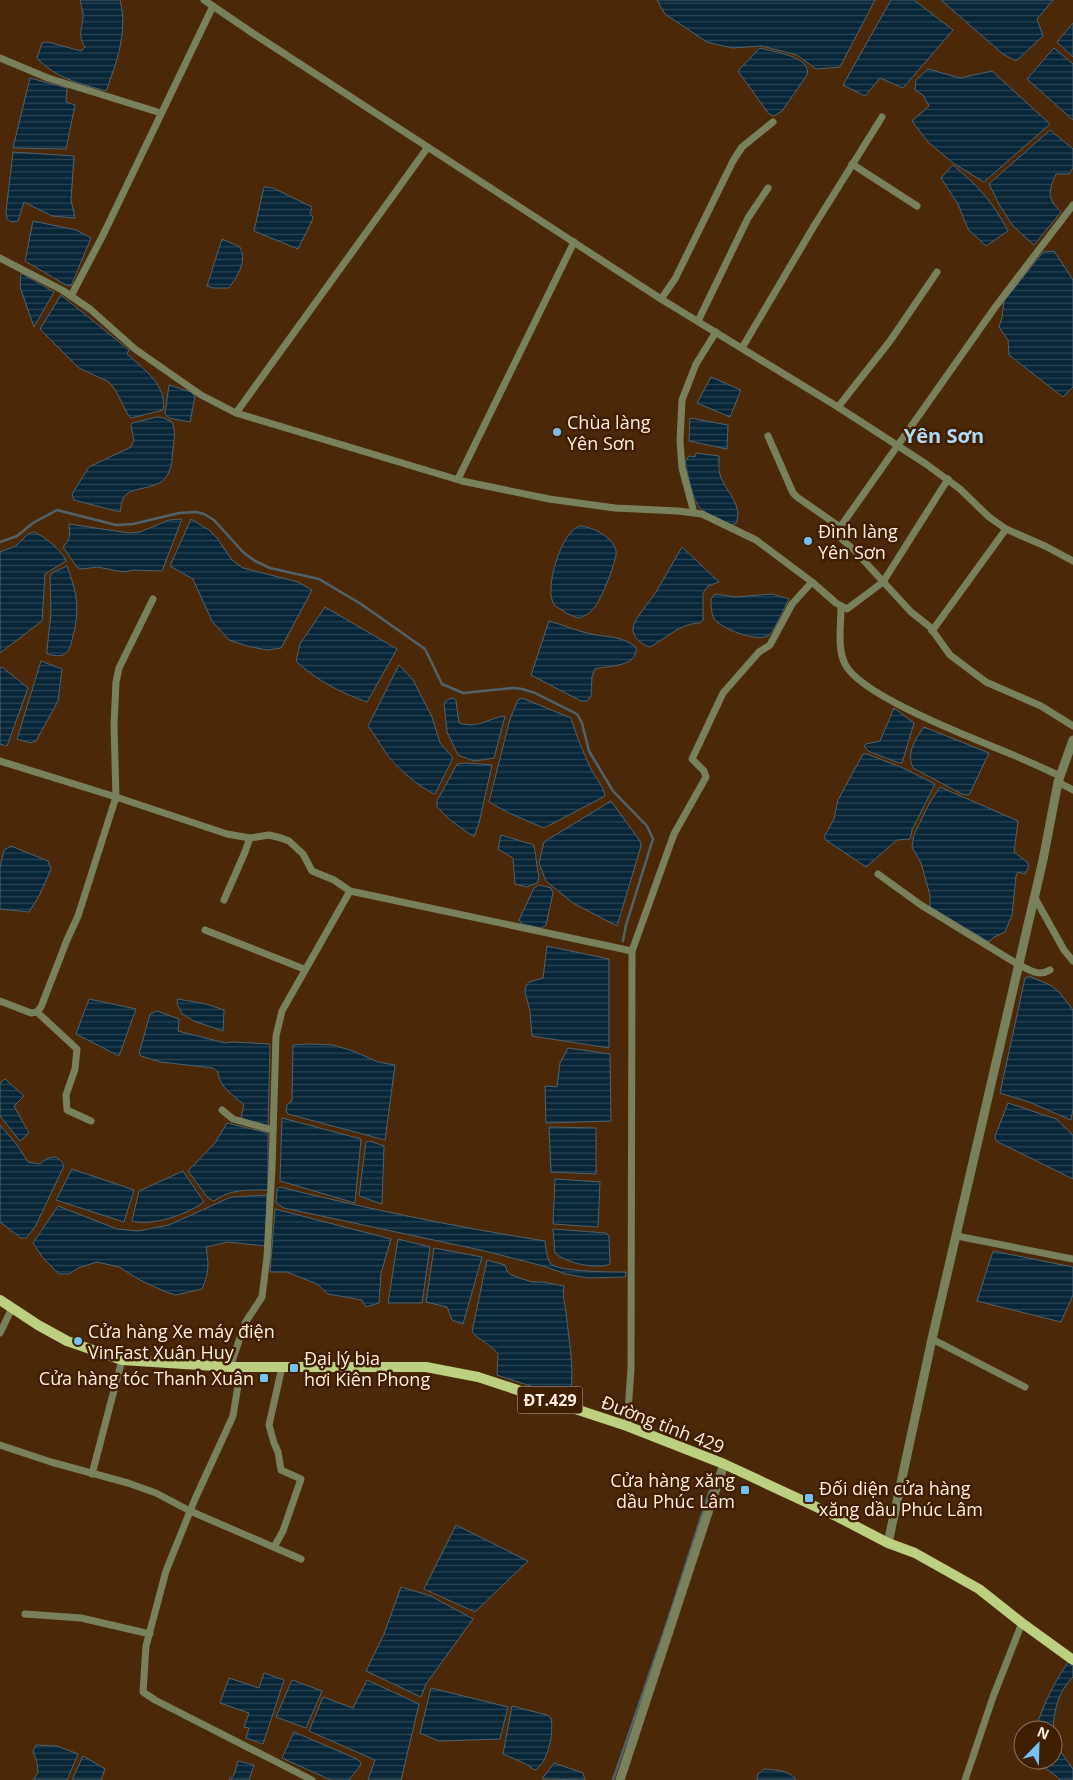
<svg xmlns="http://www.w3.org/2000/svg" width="1073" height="1780" viewBox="0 0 1073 1780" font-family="'Open Sans',sans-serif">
<defs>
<pattern id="water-rules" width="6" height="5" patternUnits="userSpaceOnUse" patternTransform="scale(1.25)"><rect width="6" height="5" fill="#072638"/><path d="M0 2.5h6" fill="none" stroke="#2c4654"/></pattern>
</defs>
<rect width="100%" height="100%" fill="#4b2908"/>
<g fill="url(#water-rules)" stroke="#51626b">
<path d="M80,0H120C128,32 117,61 106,91C81,84 55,78 37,58L42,43L48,42L81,51L85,47C76,33 84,27 83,13C82,9 81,4 80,0Z"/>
<polygon points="657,0 875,0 840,67 816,69 797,55 762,46 732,48 707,42 665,14"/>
<polygon points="891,0 914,0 953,30 903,88 880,78 865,96 843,85"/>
<polygon points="941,0 1053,0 1037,19 1043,36 1016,61 1003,54"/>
<polygon points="1073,23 1073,57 1057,42"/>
<path d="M760,48C773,52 812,56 807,75L782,111L774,116L769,114L738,71Z"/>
<polygon points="1054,48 1073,64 1073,120 1027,79"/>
<polygon points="928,69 960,78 992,71 1050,124 984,182 953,163 928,142 912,121 929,106 923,95 915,90 916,80"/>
<polygon points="30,78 67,88 66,102 75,105 66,149 13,148"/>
<path d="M1050,130L1073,149V168L1069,174H1056C1048,191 1047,199 1061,212L1034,245L1013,226L1000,206L989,184Z"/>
<polygon points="13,152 74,156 71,200 75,218 52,216 24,202 18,221 11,222 7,219 6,212"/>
<path d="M953,165C978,186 993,202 1008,231L986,246L968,229L958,204L941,178Z"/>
<polygon points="264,187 273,188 312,207 310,214 313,217 312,221 298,249 254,231"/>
<polygon points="33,221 76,230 91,238 71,286 66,285 25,261"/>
<path d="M222,239L240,247C247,262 238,275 229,288H214L207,286Z"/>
<polygon points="1054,251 1073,280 1073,387 1063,397 1009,355 1008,340 999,327 1002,318 1004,301 1043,252"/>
<polygon points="21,273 54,292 34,327 20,287"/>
<path d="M61,295L129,350L127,354C144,370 167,384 163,410L131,418L128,415L116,391L109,382L79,368L40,329Z"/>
<polygon points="711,377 741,390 730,417 697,403"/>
<polygon points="169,385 191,392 195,396 190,422 169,418 165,414"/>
<path d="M157,417L164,418L172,422C176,431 174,440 173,449C172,456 172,465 169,472C161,492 131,485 124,497C121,501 121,508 120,512L74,500L72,494L89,467L131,447L134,440L131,425L132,423Z"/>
<polygon points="690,418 728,425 727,449 689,441"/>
<path d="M696,453L719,456C719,465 718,472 722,480C728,493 743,507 736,523L732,525C721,521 708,516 700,508C692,500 688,473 685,462L689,456L695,457Z"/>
<path d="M182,519L162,571L134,570L123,572L98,567L81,569L77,567L63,547C71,539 70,535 69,524L129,533L140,532L169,520Z"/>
<polygon points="191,519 209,530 217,538 232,560 243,568 298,582 312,590 281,648 267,650 247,646 229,640 212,621 193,579 170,566"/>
<path d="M580,526C593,527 613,537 616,551C618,559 600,602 594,608C590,613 584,617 578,618L568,614L554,605C552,600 550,594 551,589C551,572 563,531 580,526Z"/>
<path d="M34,532C45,537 62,550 66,561L45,574L42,621L0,653V552L16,546L28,534Z"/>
<path d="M682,547L719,582L708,586L703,593V620L700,623C681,623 666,638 650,647C642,645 632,637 633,628C634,619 651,600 656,592C665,577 673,562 682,547Z"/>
<path d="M67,566C77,593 80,608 73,636C69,653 67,659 47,654V650L51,613L50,577L52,573Z"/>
<path d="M715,594L736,597L772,594L789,599C784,608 776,628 770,634C761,644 725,630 716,621C711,616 711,606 711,599Z"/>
<path d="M325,607L397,649L367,702C341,693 316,680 296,661L300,644Z"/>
<path d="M549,621C563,625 577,631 591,634C610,638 619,635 636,647C638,668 608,665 595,669L592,676L591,696L587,701H581L531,675Z"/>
<polygon points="41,661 62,669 58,701 36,741 30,743 17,739"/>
<path d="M399,665L413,680L432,717L440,743L453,758L435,794C421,789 394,765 386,753C380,744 375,735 368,726Z"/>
<polygon points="2,667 28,688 7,746 0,744 0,668"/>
<path d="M454,698L456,701L459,723C479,729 485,719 505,716L494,758L474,761L458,755L447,732L444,703L449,699Z"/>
<path d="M522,698L571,718C576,735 583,752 591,769C595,777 604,787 605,796L544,828L509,813L489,802L510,719L518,700Z"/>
<polygon points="894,708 914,723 902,763 899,763 868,751 864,746 866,744 880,741"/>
<path d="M924,727L989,753L969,795L962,794L913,768C906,753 915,740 924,727Z"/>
<polygon points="863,754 867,754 903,768 935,784 912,830 910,839 897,840 866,867 826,840 824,837 834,819 838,800"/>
<polygon points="465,763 492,765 479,823 474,837 450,820 437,807 437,801 457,764"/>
<polygon points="940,787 1018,821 1014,852 1027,862 1029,866 1025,874 1018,872 1016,876 1012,915 1005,932 994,937 989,942 930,907 930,895 921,863 912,847 914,835 929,804"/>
<polygon points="611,801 640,841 641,846 617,926 573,903 546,881 539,863 544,842"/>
<polygon points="501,835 534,845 539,878 537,883 527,887 515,884 513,858 498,849"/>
<polygon points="11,846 48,861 51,869 39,896 29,912 0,909 0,867 4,850"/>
<polygon points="539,885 551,888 553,893 546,925 541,928 522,924 519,920 534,888"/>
<polygon points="547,946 609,959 609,1048 532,1036 530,1011 525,992 526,986 529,982 543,978"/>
<polygon points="1029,976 1050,985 1059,992 1073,1010 1073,1109 1071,1120 1029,1102 1000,1093 1025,978"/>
<polygon points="89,999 136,1009 119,1056 76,1034"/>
<polygon points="178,999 206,1004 224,1010 223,1031 194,1021 182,1014 177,1003"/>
<path d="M157,1011L179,1019L178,1031L225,1043L232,1042L270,1044L268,1128L241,1118L244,1105C234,1095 219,1088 218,1072L213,1068L161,1062L141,1056L139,1054L150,1014Z"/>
<polygon points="310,1044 333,1045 353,1051 378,1062 395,1065 385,1140 288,1114 286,1111 287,1105 292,1101 293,1045"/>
<polygon points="568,1048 610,1054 611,1121 546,1123 545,1086 557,1087 560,1063"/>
<polygon points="5,1079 24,1096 14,1106 29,1133 20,1141 0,1116 0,1083"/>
<polygon points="1008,1103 1056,1119 1073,1135 1073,1179 996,1141 995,1136"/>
<polygon points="282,1118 361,1139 355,1203 280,1181"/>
<path d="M227,1123L268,1133V1190C248,1190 230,1189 214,1201L208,1198L188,1171L215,1143Z"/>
<path d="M0,1125L17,1145L28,1162L40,1164C49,1156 58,1153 64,1166L35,1227L26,1238H21L0,1222Z"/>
<polygon points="549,1127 596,1128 596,1174 551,1172"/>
<polygon points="370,1141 384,1146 382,1204 359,1196 366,1142"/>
<polygon points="72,1169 134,1190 124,1222 56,1200"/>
<path d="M183,1171L204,1202C188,1214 151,1227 132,1221L139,1191Z"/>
<polygon points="555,1179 600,1182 598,1227 553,1224"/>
<path d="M280,1187C368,1209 456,1227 545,1241C546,1248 546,1258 551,1264C559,1272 613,1272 626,1272L625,1277L588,1278L566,1274L543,1266L485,1251L284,1208L276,1203L277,1189Z"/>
<path d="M267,1195L265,1246L228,1242L206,1247C209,1265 209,1272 202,1289L176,1295L166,1292L140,1280L119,1267L97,1262L78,1268L69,1274H59L43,1258L33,1243L58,1206L117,1229L138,1231L169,1225L231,1197Z"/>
<polygon points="275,1209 391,1239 381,1273 379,1303 366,1307 362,1300 328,1294 317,1284 287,1272 270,1272"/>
<path d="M553,1229L606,1233L609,1236L610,1264C597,1270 566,1263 555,1253Z"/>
<polygon points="398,1239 430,1247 422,1303 388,1303"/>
<polygon points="434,1248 482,1257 463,1324 452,1320 447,1307 426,1302"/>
<polygon points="993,1251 1073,1267 1073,1295 1061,1322 977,1301"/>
<path d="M487,1260L505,1265L507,1271L511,1275L532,1282H543L564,1286C562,1297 565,1302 566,1313C569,1341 575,1371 570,1399L497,1375L498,1354C491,1344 480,1341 472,1332Z"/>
<polygon points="456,1525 528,1561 475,1612 424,1589"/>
<polygon points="401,1587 431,1596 473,1619 426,1684 421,1697 366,1671 384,1634"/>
<path d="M1073,1656V1677C1058,1692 1054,1710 1053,1730H1035C1044,1703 1055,1679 1073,1656Z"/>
<polygon points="264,1673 284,1680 263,1744 246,1738 249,1728 244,1727 249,1713 220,1703 229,1678 259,1688"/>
<polygon points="292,1680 322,1691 306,1728 276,1717"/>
<polygon points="367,1680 419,1704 401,1780 368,1780 375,1760 309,1731 323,1697 353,1708"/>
<polygon points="431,1688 508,1707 500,1739 439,1741 420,1733"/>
<path d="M512,1706L547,1715L551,1718C554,1732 548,1763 535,1770L524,1763L503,1754Z"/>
<polygon points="294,1732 357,1759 361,1763 360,1766 349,1780 331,1780 282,1758"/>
<polygon points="1053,1732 1055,1744 1073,1769 1073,1780 1060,1780 1055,1775 1034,1760 1053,1760"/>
<polygon points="36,1745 57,1746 78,1754 67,1780 33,1780 38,1773 37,1762 33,1751"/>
<polygon points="83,1756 105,1769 101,1780 72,1780"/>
<polygon points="238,1761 254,1765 249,1780 229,1780 234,1775"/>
<polygon points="554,1763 583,1773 585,1780 542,1779"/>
<path d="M764,1769C776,1770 790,1770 796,1780H757L758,1774Z"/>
</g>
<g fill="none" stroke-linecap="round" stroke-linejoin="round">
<g stroke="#51626b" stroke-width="2.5">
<polyline points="0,542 17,536 33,523 57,510 116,525 133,524 179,513 196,512 204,514 214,520 243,552 255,561 270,568 319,579 361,604 425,649 442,684 463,693 513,688 522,689 535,693 577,714 582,723 589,751 613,791 647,826 653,839 626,925 623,941"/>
<polyline points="613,1780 668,1620 714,1477"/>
</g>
<g stroke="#78815c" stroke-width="7">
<polyline points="204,0 254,34 661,299 838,407 926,464 960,489 989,517 1006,529 1045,546 1073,561"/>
<polyline points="0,58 48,78 161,113"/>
<polyline points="852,164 917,206"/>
<polyline points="0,258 62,290 90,309 135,349 201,395 236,413 462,481 549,499 615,508 678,511 702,514 756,540 812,582 836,603 847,609 883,582 948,479"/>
<polyline points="71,296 103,235 213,6"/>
<polyline points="661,299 675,279 733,161 742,147 773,122"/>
<polyline points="698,321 748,218 768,188"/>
<polyline points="742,348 814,226 882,117"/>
<polyline points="838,407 890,341 937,272"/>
<polyline points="236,413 428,147"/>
<polyline points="768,436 793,493 797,497 840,527"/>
<polyline points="458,479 574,242"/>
<polyline points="694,513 682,468 680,441 682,400 696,364 716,332"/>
<polyline points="835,533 855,551 911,612 930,627 950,655 986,682 1041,706 1073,726"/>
<polyline points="836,533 996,306 1073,205"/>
<path d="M841,607C841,625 837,648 845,664C860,695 967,736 1001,750C1021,758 1041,767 1060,776"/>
<polyline points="932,631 1006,529"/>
<polyline points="0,761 116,797 227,834 250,838 269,835 281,838 289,841 303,854 312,871 334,880 350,891 632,951"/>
<polyline points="1058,782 1073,790"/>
<path d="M878,874L921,905L1019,965C1030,970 1039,977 1050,970"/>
<polyline points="1035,898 1064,950 1073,961"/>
<polyline points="224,900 245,852 250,838"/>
<polyline points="205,930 304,969"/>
<polyline points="0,1001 31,1013 37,1012 41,1007 67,940 78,916 116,797 114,725 116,682 119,668 153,599"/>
<polyline points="37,1012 77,1049 75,1069 66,1095 67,1110 91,1121"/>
<polyline points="222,1110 233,1119 273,1130"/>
<polyline points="957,1236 1073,1259"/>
<polyline points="0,1333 12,1308"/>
<polyline points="932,1339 1025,1387"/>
<polyline points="230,1367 245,1323 262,1297 267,1257 272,1168 276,1036 282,1011 350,891"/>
<polyline points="241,1367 233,1416 195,1499 166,1571 146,1646 143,1692 155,1700 312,1780"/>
<polyline points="627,1426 631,1369 632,951 674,834 706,777 704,771 692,759 723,693 759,652 770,645 792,604 812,582"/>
<polyline points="0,1445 51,1462 128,1483 156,1493 190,1511 301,1559"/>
<polyline points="92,1474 122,1360"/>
<polyline points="274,1547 283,1531 301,1479 281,1470 278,1452 274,1443 269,1425 282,1367"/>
<polyline points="25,1614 81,1618 150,1634"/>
<polyline points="965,1780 993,1697 1022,1623"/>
</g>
<g stroke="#78815c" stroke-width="9">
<polyline points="888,1543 932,1339 1043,860 1058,782 1073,740"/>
<polyline points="620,1780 724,1464"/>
</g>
<polyline stroke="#bdcf80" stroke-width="10" points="0,1300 38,1325 67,1341 122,1360 230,1367 426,1367 478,1377 627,1426 724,1464 838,1517 888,1543 915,1553 979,1589 1022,1623 1073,1660"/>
</g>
<g fill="#73c1f5" stroke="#401f00" stroke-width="2">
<circle cx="557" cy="432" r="5"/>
<circle cx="808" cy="541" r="5"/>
<circle cx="78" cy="1341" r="5"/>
<rect x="289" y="1363" width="10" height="10" rx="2.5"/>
<rect x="259" y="1373" width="10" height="10" rx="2.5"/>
<rect x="740" y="1485" width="10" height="10" rx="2.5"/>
<rect x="804" y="1493" width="10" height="10" rx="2.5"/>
</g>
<g text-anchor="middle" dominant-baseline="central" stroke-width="5" stroke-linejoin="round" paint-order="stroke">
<rect fill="#401f00" stroke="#c6b09e" stroke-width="1" x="517.5" y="1386.5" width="65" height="27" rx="4"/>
<g font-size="16" font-weight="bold" fill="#ffeee1">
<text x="550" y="1400">ĐT.429</text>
</g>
<g font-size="18" fill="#ffeee1" stroke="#401f00" text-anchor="start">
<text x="567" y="422">Chùa làng<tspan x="567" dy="21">Yên Sơn</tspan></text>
<text x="818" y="531">Đình làng<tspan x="818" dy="21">Yên Sơn</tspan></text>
<text x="88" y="1331">Cửa hàng Xe máy điện<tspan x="88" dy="21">VinFast Xuân Huy</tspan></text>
<text x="304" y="1358">Đại lý bia<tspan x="304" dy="21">hơi Kiên Phong</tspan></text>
<text x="254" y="1378" text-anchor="end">Cửa hàng tóc Thanh Xuân</text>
<text x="735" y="1480" text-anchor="end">Cửa hàng xăng<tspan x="735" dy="21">dầu Phúc Lâm</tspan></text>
<text x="819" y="1488">Đối diện cửa hàng<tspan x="819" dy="21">xăng dầu Phúc Lâm</tspan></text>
</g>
<g font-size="18" fill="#ffeee1" stroke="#401f00">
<text transform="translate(663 1424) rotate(21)">Đường tỉnh 429</text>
</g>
<g font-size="20" font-weight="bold" fill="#b0d9f7" stroke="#401f00">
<text x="944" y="435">Yên Sơn</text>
</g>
</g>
<g transform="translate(1038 1745) rotate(23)"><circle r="24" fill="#401f00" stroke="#8c725a"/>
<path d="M0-4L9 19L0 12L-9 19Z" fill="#73c1f5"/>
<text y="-8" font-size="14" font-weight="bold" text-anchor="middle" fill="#ffeee1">N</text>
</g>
</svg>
